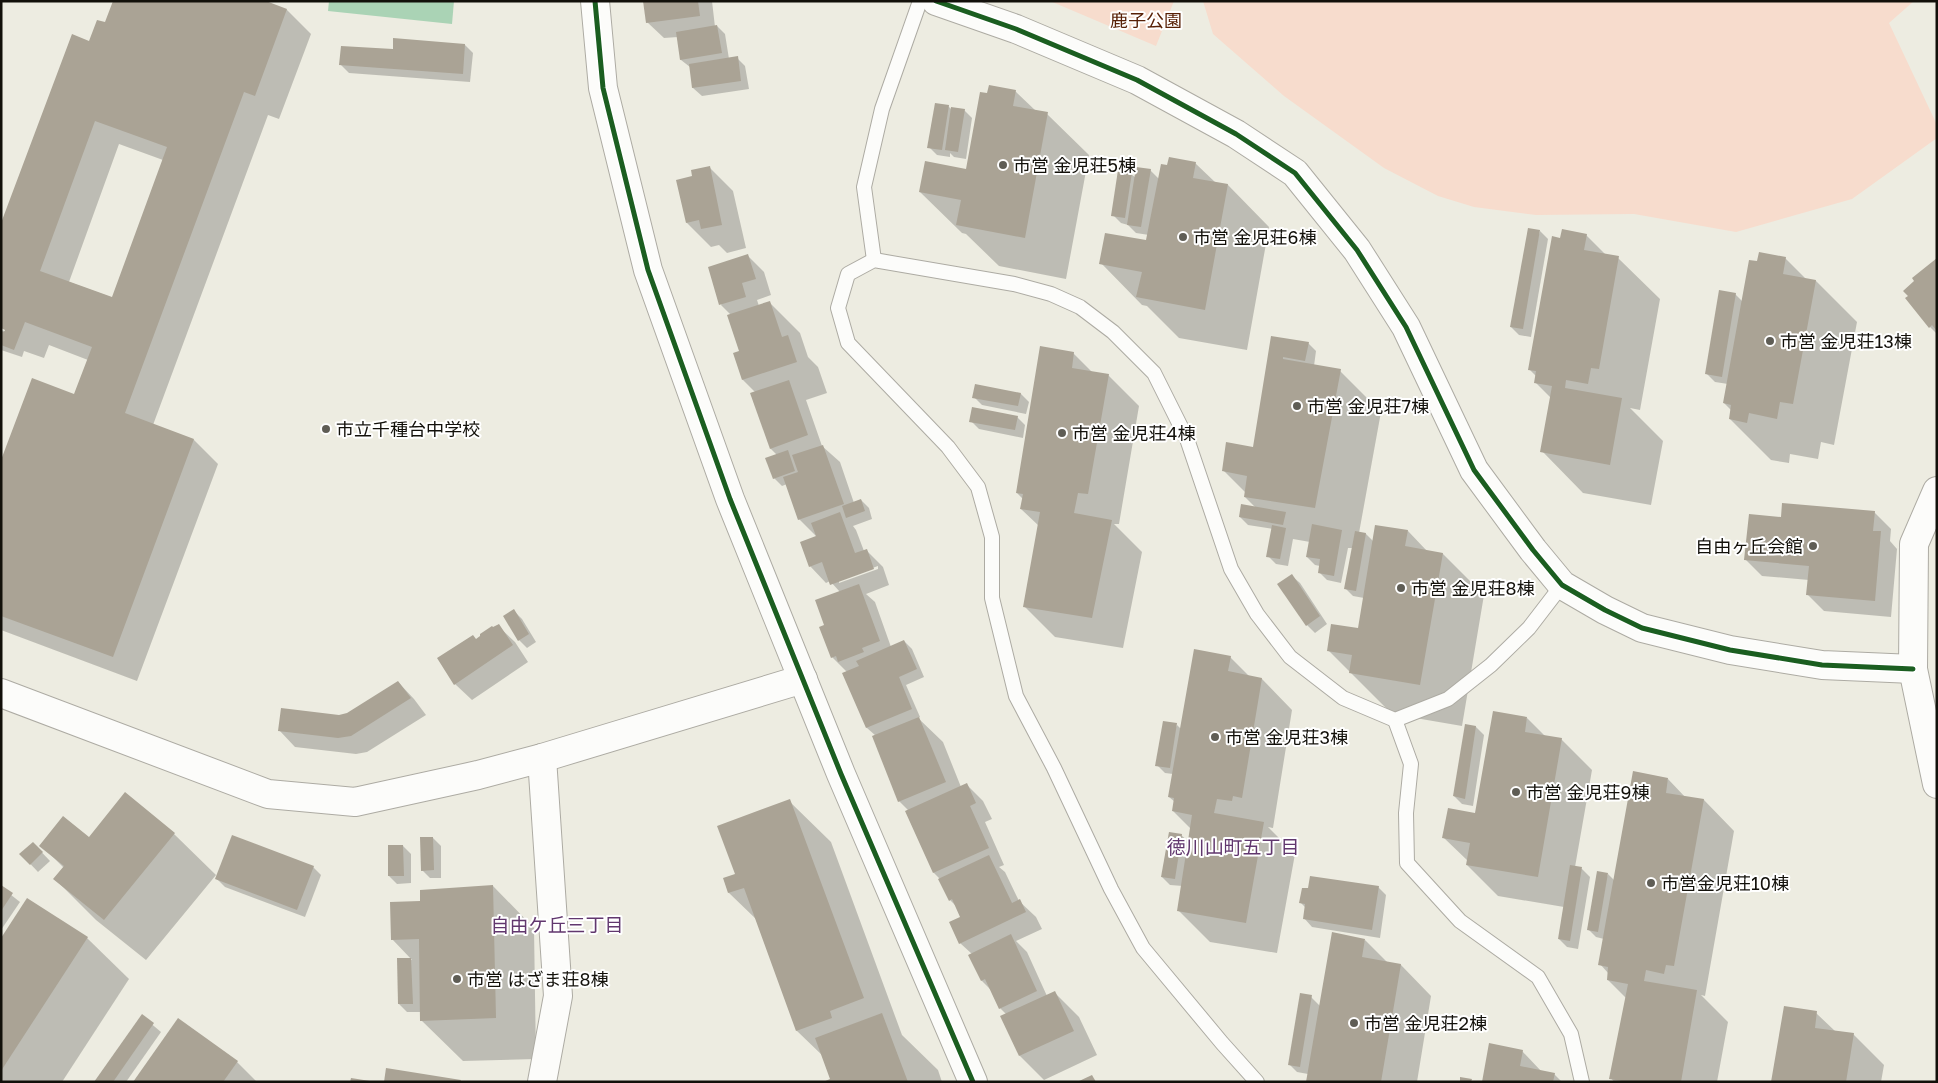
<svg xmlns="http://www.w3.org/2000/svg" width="1938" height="1083" viewBox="0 0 1938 1083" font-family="'Golos Text','Noto Sans JP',sans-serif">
<rect width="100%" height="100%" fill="#edece1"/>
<g fill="#f7dccd">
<polygon points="1050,1 1174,1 1156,46"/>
<polygon points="1203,1 1914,1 1889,23 1937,125 1937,138 1852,199 1736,232 1634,214 1536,215 1474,207 1438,196 1384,168 1284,96 1213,34"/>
</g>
<polygon fill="#aad3b5" points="329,1 454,1 452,24 328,11"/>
<g fill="#0003" fill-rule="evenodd">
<path d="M262,1L287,10L311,34L279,119L268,115L153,425L194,440L218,464L137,681L1,630V463L75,396L88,360L49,345L44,358L24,351L22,357L1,350V330L11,333L90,43L105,24ZM119,144L163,160L113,298L69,282Z"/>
<polygon points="645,1 712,1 715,27 717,26 725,34 729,59 737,58 745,66 749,89 702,96 693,88 690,67 681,60 678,37 664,38 647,22"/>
<polygon points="465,45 473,53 470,82 349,73 341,65 394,50"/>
<polygon points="1015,91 1036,111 1047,114 1089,155 1066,279 999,266 966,234 962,233 920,192 967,170 988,95"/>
<polygon points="948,106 952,110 964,110 972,118 966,159 954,157 950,153 950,157 937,155 929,147"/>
<polygon points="1195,163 1216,183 1228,185 1269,227 1247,350 1179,338 1147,306 1142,305 1101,263 1147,242 1149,235 1136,233 1128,225 1121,223 1113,215 1131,174 1136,178 1150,170 1159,179 1168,166"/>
<polygon points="709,167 733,191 746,248 727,253 719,245 711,247 687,223 694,177"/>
<polygon points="1540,231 1548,239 1531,337 1519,335 1511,327"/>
<polygon points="1586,235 1607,256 1618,258 1660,299 1640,410 1630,408 1663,441 1651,505 1583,493 1542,451 1551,398 1535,382 1536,376 1530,370 1561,239"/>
<path d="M748,256L764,272L771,295L757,300L759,306L769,302L800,333L808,357L818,367L827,393L806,400L822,446L840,462L854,503L861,500L869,508L872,519L853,526L856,530L864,551L866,550L883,567L889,585L866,594L875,602L891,647L904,641L912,649L924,677L906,685L920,717L918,718L943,742L961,787L967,785L983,801L992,819L985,822L1004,865L999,867L1005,872L1019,901L1036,917L1042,929L1016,941L1027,952L1047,996L1055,993L1079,1017L1097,1055L1044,1080L1020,1056L1007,1015L1000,1008L992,991L982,981L969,955L972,954L960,943L962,918L957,907L950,900L939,878L934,873L906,812L909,811L899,801L876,736L867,728L844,673L847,672L832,657L825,626L840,592L830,581L826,583L810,566L817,537L799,519L787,484L782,486L774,478L777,455L771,449L756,393L743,380L741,352L731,315L721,305ZM878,566V569L839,583V580Z"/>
<polygon points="1785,258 1806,279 1816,281 1857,322 1834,445 1821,442 1818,459 1790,454 1789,463 1771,460 1730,419 1731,410 1724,403 1728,384 1715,382 1707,374 1735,294 1743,302 1758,262"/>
<polygon points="1937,260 1937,334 1930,327"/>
<polygon points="1272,337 1308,343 1316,351 1314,366 1340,371 1381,412 1359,533 1366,534 1374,542 1408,531 1427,551 1443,554 1484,595 1462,726 1392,714 1328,650 1359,629 1364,598 1353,596 1345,588 1353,548 1348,548 1341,583 1327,580 1319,572 1320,566 1315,565 1307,557 1310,542 1293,539 1288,566 1276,564 1268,556 1273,529 1248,525 1240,517 1256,508 1245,497 1246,493 1223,470 1254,448"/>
<polygon points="1073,353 1093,373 1108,375 1139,406 1119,524 1114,524 1142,552 1123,648 1055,637 1024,606 1039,526 1021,509 1023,499 1017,493"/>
<polygon points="976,385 1021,394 1029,402 1026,414 982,405 974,397"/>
<polygon points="1017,417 1025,425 1023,438 979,429 971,421"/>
<polygon points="1874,512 1891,529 1890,541 1897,549 1891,617 1824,611 1807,594 1809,580 1762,576 1746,560 1782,518"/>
<polygon points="1292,576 1300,583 1327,624 1315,633 1307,625"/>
<polygon points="514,611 522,619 536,642 527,648 519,640"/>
<polygon points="498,626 515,642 528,662 472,700 455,684 439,659 477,640"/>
<polygon points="1230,657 1250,677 1262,679 1292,710 1273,828 1268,827 1295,854 1277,953 1210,942 1179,911 1183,886 1170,885 1162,877 1181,835 1189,842 1191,829 1173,811 1175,802 1169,797 1173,774 1165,773 1157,765 1177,725 1181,729"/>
<polygon points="398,682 414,699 426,715 367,752 356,754 295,747 279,730 347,714"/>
<polygon points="1527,718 1546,737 1561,739 1592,770 1575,867 1582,869 1590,877 1578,949 1567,947 1559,939 1564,907 1498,896 1467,865 1468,861 1444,838 1476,815"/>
<polygon points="1466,725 1476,727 1484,735 1473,806 1462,804 1454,796"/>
<polygon points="1668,779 1686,798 1704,800 1734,831 1705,996 1701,995 1728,1022 1717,1082 1614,1082 1611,1078 1626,998 1608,980 1609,974 1600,964 1604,939 1596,937 1588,929 1608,874 1615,881"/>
<polygon points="125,794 174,834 216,875 146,960 96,920 55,879 64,868 41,845 89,839"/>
<polygon points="789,801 831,842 902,1035 938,1070 942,1082 826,1082 832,1080 824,1057 797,1031 757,920 729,893 724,879 736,875"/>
<polygon points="433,838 441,846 441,878 430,878 422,870"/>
<polygon points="33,843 50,861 38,872 21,854"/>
<polygon points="403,846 411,854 411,883 397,884 389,876"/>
<polygon points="313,867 321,875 305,917 225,887 217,879"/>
<polygon points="493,886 534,928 536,1059 463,1061 421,1020 421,1012 407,1012 399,1004 398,960 412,960 392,939 422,902"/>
<polygon points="1,887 20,902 1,930"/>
<polygon points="1378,887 1386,895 1380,938 1312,927 1304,918 1306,908 1301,903"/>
<polygon points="87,938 129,979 62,1082 1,1082 1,940"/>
<polygon points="1365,940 1388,963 1401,965 1431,996 1417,1082 1307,1082 1308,1074 1297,1072 1289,1064 1311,997 1320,1006"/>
<polygon points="1816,1013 1835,1031 1853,1034 1884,1065 1881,1082 1773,1082"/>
<polygon points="142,1016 161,1032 126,1082 95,1082"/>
<polygon points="1522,1051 1542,1072 1554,1074 1562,1082 1483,1082"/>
<polygon points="237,1062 257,1082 135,1082"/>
</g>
<g fill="#aaa395" fill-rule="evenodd">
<path d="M113,1H266L287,9L255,96L244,92L125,413L194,439L113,657L1,616V460L32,378L74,394L92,347L25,322L14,350L1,345V331L4,332L5,330L1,328V223L72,34L89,41L97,20L105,22ZM95,121L167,147L112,297L40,271Z"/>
<polygon points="643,1 698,1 700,16 646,23"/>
<polygon points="717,25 722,53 680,60 676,32"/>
<polygon points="393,38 465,44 463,74 339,65 341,46 393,49"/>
<polygon points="738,56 741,81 692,88 689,64"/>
<polygon points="989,85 1016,90 1013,106 1048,112 1025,238 956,225 961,200 919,192 925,161 966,169 980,92 987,93"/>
<polygon points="935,103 949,105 942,150 927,148"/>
<polygon points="951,107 965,109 958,152 945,150"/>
<polygon points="1169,157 1196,162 1193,178 1228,184 1205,310 1136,297 1142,272 1099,264 1105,233 1146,240 1161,164 1167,165"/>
<polygon points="710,166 722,225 701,229 699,220 686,223 676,180 692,176 691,170"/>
<polygon points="1136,167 1151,169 1141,227 1127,225"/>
<polygon points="1118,170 1132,172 1125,218 1111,216"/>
<polygon points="1528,228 1540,230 1523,329 1510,327"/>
<polygon points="1562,229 1587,234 1584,250 1619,256 1599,369 1591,368 1588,384 1566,380 1565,388 1622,398 1610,465 1540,452 1552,386 1534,383 1536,371 1528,370 1552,236 1560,238"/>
<polygon points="1759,252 1786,257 1783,274 1816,280 1793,404 1780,402 1777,419 1749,413 1747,423 1729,419 1731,405 1723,403 1749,260 1757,261"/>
<polygon points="748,254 756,279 742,283 746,297 719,305 708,267"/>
<polygon points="1937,258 1937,331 1932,325 1929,328 1905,298 1908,296 1903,291 1914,281 1912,278"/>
<polygon points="1719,290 1736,293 1722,377 1705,374"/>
<polygon points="770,301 782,337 788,335 797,362 742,380 733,353 739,351 727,315"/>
<polygon points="1271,336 1309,342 1305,361 1283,357 1283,359 1341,369 1315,508 1244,497 1247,476 1222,471 1226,442 1253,447"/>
<polygon points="1040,346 1074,352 1072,368 1109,374 1088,494 1078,493 1074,513 1112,520 1092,618 1023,607 1040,512 1020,509 1023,494 1016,493"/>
<polygon points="789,380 808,435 770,449 750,393"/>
<polygon points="975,384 1021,393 1018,406 972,398"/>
<polygon points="972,407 1018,416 1015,430 969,422"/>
<polygon points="823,445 844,504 798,520 783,477 798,472 792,455"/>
<polygon points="788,450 795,471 773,479 765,458"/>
<polygon points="861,499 865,511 846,518 842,506"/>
<polygon points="1782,503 1875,511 1873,531 1881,531 1875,601 1806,595 1809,566 1744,560 1749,514 1781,517"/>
<polygon points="1241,504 1286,512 1283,525 1239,517"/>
<polygon points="840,512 855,553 867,549 874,569 830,585 822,562 809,567 800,542 816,536 811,523"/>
<polygon points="1312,524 1342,530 1334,576 1318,573 1320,559 1306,557"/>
<polygon points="1272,525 1286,528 1280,559 1266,557"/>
<polygon points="1375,525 1408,530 1405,546 1443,553 1420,685 1349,673 1352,655 1327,651 1331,624 1358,628"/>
<polygon points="1355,531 1366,533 1356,591 1344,589"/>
<polygon points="1292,574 1320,616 1306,626 1277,584"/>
<polygon points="859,584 880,641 862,648 864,652 838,662 836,656 831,658 819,627 824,625 815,600"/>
<polygon points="514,609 529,634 518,641 503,616"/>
<polygon points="499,624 513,645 454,685 437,658 473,635 476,639 480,636 480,634 492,626 493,627"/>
<polygon points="904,640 917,669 899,677 912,709 866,728 842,673 859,666 856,661"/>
<polygon points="1194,649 1231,656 1228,671 1262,678 1242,798 1233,796 1232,801 1217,799 1214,813 1264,822 1246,923 1177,911 1192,815 1172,811 1174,798 1168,797"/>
<polygon points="398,681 411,698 351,736 338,738 278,731 281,708 339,715 347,713"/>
<polygon points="1493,711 1527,717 1525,732 1562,738 1538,877 1466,865 1470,843 1442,838 1448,808 1475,813"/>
<polygon points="919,717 946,782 898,802 872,736"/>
<polygon points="1163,721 1177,723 1170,768 1155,766"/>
<polygon points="1465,724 1476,726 1465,799 1453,796"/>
<polygon points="1633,771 1668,778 1666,793 1704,799 1674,966 1666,965 1664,974 1646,970 1644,981 1697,990 1681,1082 1629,1082 1609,1079 1628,984 1607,980 1608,967 1598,965"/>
<polygon points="967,783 976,803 970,806 989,848 933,873 905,811"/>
<polygon points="125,792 175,833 104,920 53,879 64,866 39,846 63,816 89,837"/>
<polygon points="790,799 864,998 830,1011 832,1018 796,1031 744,888 728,893 723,878 735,874 717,826"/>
<polygon points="1169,832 1182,834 1175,879 1161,877"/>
<polygon points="232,835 314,866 297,910 215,879"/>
<polygon points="420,837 433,837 434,870 421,871"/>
<polygon points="33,842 43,852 30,865 19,854"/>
<polygon points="388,845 403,845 404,876 388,876"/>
<polygon points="989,855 1012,903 1020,899 1026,912 959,944 949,922 960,917 952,899 949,901 938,879"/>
<polygon points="1570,865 1582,867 1570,941 1558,939"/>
<polygon points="1597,871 1608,873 1598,932 1587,930"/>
<polygon points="1310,876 1379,886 1372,930 1303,919 1305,904 1299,903 1302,888 1308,888"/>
<polygon points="1,885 13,893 1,911"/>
<polygon points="493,885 496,1018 420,1021 419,939 391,940 390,902 420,901 420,890"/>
<polygon points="27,898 88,937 1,1071 1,938"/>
<polygon points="1332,932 1365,939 1362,957 1401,964 1381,1082 1306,1082"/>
<polygon points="1011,934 1037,991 999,1009 985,979 981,981 968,955"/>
<polygon points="397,958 411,958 413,1004 398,1004"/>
<polygon points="1055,991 1074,1031 1019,1056 1000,1016"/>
<polygon points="1300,993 1312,995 1300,1067 1288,1065"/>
<polygon points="1784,1006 1817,1011 1815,1028 1854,1033 1846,1082 1771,1082"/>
<polygon points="882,1013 908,1082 823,1082 830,1079 815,1038"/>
<polygon points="142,1014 154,1023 113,1082 94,1082"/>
<polygon points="178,1018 238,1061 223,1082 133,1082"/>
<polygon points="1489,1043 1523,1050 1520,1066 1555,1073 1553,1082 1482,1082"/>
<polygon points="386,1068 461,1080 460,1082 384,1082"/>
<polygon points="1092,1075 1096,1082 1077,1082"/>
<polygon points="1460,1077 1472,1079 1471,1082 1460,1082"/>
<polygon points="351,1078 370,1081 370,1082 350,1082"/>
</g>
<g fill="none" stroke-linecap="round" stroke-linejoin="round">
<defs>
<g id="lane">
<polyline points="874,260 864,187 882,109 920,1"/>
<polyline points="1395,720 1411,764 1406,813 1407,863 1460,921 1538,977 1571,1034 1582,1082"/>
<polyline points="1257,1082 1222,1043 1143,948 1111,889 1054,768 1016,696 992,598 992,537 978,487 948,447 848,343 838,308 848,274 874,260 1014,284 1051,294 1080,307 1113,332 1154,373 1187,439 1231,569 1257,614 1290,657 1343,698 1395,720 1448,699 1491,665 1529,628 1562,585"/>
</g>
<g id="street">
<polyline points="1,693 268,794 355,802 478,775 542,758 803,679"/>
<polyline points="542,758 558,996 542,1082"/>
</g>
<g id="secondary">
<polyline points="595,1 603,88 648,270 730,499 841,774 973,1082"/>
<polyline points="936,1 1016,29 1137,80 1236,134 1295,173 1357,250 1406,327 1474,470 1533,550 1562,585 1605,610 1642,628 1730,650 1822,665 1913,669"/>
<polyline points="1937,491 1914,544 1913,669 1937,784"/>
</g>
</defs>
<use href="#lane" stroke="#adaba3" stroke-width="16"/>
<use href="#street" stroke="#adaba3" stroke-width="30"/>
<use href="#secondary" stroke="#adaba3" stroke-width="30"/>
<use href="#lane" stroke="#fcfcfa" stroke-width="14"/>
<use href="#street" stroke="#fcfcfa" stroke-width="28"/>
<use href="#secondary" stroke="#fcfcfa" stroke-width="28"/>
<defs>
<g id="cycleway">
<polyline points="595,1 603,88 648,270 730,499 841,774 973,1082"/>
<polyline points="936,1 1016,29 1137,80 1236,134 1295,173 1357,250 1406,327 1474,470 1533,550 1562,585 1605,610 1642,628 1730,650 1822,665 1913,669"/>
</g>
</defs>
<use href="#cycleway" stroke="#fff" stroke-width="8"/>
<use href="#cycleway" stroke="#1b5e20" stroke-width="5"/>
</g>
<g fill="#5f5d55" stroke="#fff" stroke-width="2">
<circle cx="1003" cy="165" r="5"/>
<circle cx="1183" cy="237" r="5"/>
<circle cx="1770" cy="341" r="5"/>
<circle cx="1297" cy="406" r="5"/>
<circle cx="326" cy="429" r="5"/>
<circle cx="1062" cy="433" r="5"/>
<circle cx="1813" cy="546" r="5"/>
<circle cx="1401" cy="588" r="5"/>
<circle cx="1215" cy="737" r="5"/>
<circle cx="1516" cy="792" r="5"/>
<circle cx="1651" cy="883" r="5"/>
<circle cx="457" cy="979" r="5"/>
<circle cx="1354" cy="1023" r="5"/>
</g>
<g text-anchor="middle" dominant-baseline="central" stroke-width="4" stroke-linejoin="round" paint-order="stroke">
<g font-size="18" fill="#582107" stroke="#fff">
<text x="1146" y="20">鹿子公園</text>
</g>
<g font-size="18" fill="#12100a" stroke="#fff" text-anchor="start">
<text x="1013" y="165">市営 金児荘5棟</text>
<text x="1193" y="237">市営 金児荘6棟</text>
<text x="1780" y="341">市営 金児荘13棟</text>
<text x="1307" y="406">市営 金児荘7棟</text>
<text x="336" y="429">市立千種台中学校</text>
<text x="1072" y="433">市営 金児荘4棟</text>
<text x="1803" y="546" text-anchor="end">自由ヶ丘会館</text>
<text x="1411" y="588">市営 金児荘8棟</text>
<text x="1225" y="737">市営 金児荘3棟</text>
<text x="1526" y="792">市営 金児荘9棟</text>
<text x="1661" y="883">市営金児荘10棟</text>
<text x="467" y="979">市営 はざま荘8棟</text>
<text x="1364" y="1023">市営 金児荘2棟</text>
</g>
<g font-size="19" fill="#61376e" stroke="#fff">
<text x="1233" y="846">徳川山町五丁目</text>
<text x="557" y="924">自由ケ丘三丁目</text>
</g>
</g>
<rect width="1938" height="1083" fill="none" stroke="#12100a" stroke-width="5"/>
</svg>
